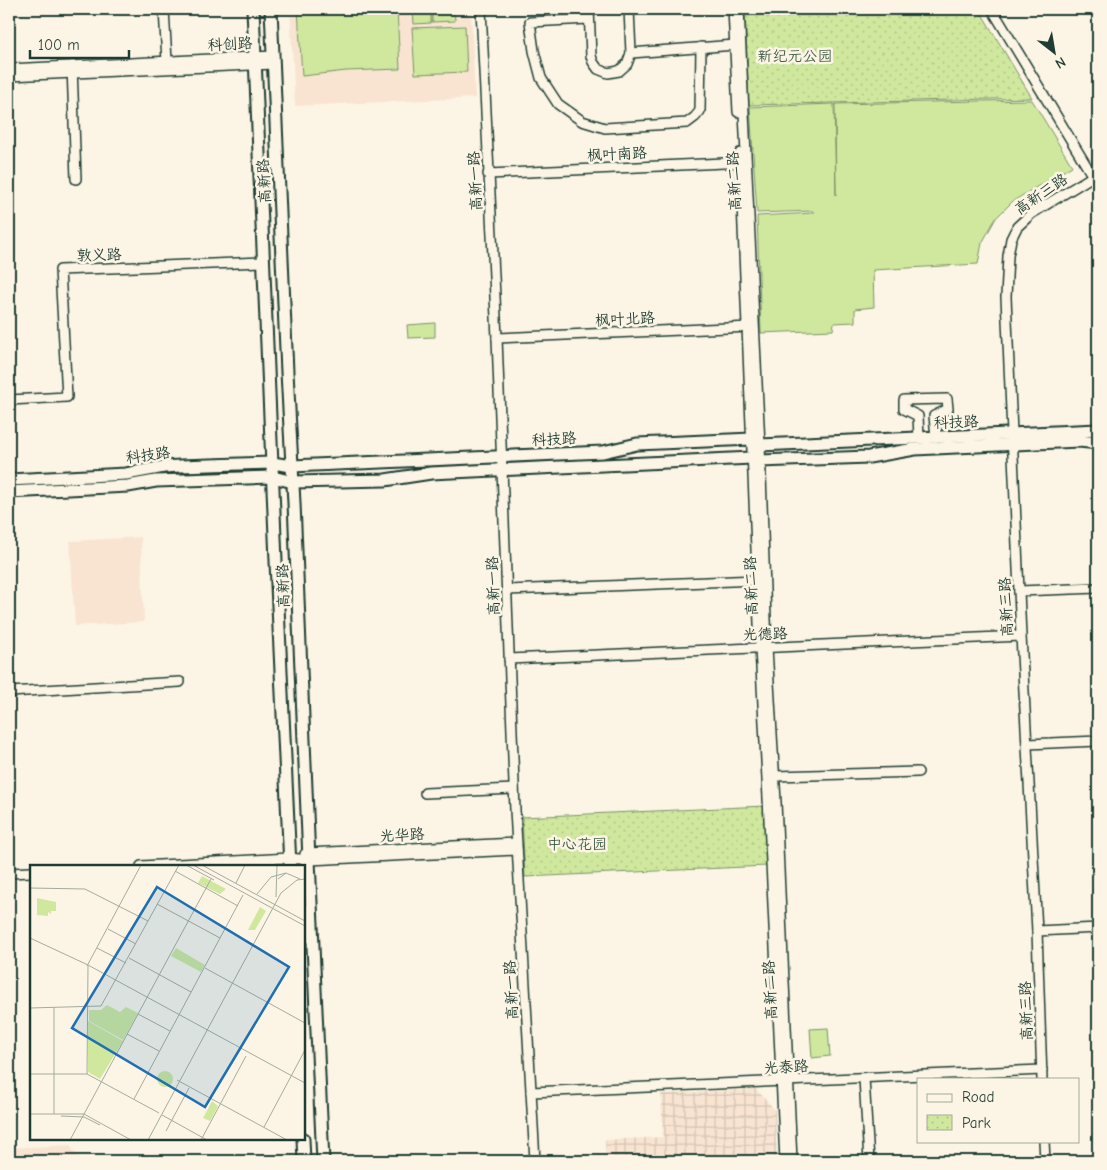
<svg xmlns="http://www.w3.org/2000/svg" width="1107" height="1170" viewBox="0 0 1107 1170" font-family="'Comic Neue','LXGW WenKai TC',sans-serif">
<defs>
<pattern id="industrial-grid" width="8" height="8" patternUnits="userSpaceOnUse" patternTransform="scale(1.25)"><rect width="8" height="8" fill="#f8e4d1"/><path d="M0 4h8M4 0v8" fill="none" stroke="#d4c4b4"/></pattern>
<pattern id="park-dots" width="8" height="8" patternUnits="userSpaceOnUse" patternTransform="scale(1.25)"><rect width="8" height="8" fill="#d0e89d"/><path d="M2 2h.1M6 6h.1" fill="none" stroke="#b2c888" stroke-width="1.8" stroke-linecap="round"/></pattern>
</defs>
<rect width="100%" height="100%" fill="#fcf5e5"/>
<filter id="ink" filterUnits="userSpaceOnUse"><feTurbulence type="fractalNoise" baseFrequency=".02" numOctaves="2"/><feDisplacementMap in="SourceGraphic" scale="10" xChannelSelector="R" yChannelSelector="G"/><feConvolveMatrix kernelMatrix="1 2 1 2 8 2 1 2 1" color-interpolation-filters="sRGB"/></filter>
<g filter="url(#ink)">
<g fill="#f8e4d1">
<polygon points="290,9 471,9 475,98 295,106"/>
<polygon points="141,537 144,622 75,626 70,541"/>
<polygon points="70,1145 80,1161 9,1161 9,1148"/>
</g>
<polygon fill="url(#industrial-grid)" points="756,1089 775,1110 777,1161 606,1161 605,1140 663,1137 661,1094"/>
<g fill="#d0e89d" stroke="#789268">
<polygon points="298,9 397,9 400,69 346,71 302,76"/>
<polygon points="413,9 431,9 431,23 414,24"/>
<polygon points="432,9 454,9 455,21 432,22"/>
<polygon points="465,26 467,72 415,74 412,28"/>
<polygon points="1032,100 1072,166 1013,201 996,218 982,243 978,264 873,270 874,307 855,309 855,322 834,323 833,330 761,333 757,216 813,213 813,211 757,213 750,107 834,104 836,195 835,104"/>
<polygon points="435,323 435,337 408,338 407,325"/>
<polygon points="828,1028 830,1056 812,1058 810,1029"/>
</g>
<g fill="url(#park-dots)" stroke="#789268">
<polygon points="745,9 979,9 1032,98 749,105"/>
<polygon points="765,806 767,866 525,877 522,817"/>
</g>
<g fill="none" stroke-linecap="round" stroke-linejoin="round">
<defs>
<g id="minor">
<polyline points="164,9 167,61"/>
<polyline points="481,9 497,338 515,810 535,1161"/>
<polyline points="589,9 591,56 593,62 598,69 608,73 619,71 627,64 631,53 629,9"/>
<polyline points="733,9 738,112"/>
<polyline points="739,9 760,445 767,648 776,802 792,1161"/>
<polyline points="992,9 1098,185"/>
<polyline points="589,19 530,22 534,51 541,78 558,104 582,121 605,128 687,123 695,117 700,111 701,47"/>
<polyline points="631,53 735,45"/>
<polyline points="72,66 76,179"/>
<polyline points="9,69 274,56"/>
<polyline points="9,76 274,64"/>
<polyline points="740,153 760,648 768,798 785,1161"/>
<polyline points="488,174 746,162"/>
<polyline points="497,338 751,327"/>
<polyline points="9,400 67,397 60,270 263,262"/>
<polyline points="919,438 918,416 904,409 904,400 947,399 948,409 934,416 936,437"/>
<polyline points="507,590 757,580"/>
<polyline points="1019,591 1098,588"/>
<polyline points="509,659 1021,636"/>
<polyline points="9,692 180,682"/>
<polyline points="1027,744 1098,741"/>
<polyline points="775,776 918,772"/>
<polyline points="425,793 514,789"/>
<polyline points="305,854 308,853 516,843"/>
<polyline points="141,866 289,858 309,860 517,850"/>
<polyline points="9,873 31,872"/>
<polyline points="1037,931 1098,928"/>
<polyline points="864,1078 869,1161"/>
<polyline points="1042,1079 1037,931 1021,636 1006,297 1008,256 1011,239 1017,227 1031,214 1098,173"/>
<polyline points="531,1092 1042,1070"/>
<polyline points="1044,1141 1045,1161"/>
</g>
<g id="major">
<polyline points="253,9 277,585 290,866"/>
<polyline points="271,9 287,372 294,503 309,860 323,1161"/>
<polyline points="9,480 126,474 164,467 180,466 272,463 292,466 603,452 637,444 752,439 760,445 1098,430"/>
<polyline points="9,492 128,486 156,481 273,477 293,482 385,480 431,473 752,458 760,461 869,457 915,449 1079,441 1098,443"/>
<polyline points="303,1139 304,1161"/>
</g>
</defs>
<use href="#minor" stroke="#1f3d34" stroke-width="12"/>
<use href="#major" stroke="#1f3d34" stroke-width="15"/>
<use href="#minor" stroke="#fcf5e5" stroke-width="9"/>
<use href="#major" stroke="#fcf5e5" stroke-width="11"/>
</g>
</g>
<g text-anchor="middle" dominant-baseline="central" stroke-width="5" stroke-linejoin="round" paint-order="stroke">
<g font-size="15" fill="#1f3d34" stroke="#fcf5e5">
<text transform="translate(230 44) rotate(-3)">科创路</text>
<text transform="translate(617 154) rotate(-3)">枫叶南路</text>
<text transform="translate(264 181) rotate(-93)">高新路</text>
<text transform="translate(475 181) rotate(-93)">高新一路</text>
<text transform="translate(734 181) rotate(-93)">高新二路</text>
<text transform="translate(1041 194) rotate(-34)">高新三路</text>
<text transform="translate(99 255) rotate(-2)">敦义路</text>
<text transform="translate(625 319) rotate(-3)">枫叶北路</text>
<text transform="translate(956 422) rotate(-2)">科技路</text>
<text transform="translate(554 439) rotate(-3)">科技路</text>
<text transform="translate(148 455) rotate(-8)">科技路</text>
<text transform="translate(283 586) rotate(-92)">高新路</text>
<text transform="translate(493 586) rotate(-92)">高新一路</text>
<text transform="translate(751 586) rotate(-92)">高新二路</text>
<text transform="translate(1006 607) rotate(-93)">高新三路</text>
<text transform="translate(765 634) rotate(-2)">光德路</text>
<text transform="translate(402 835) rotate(-3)">光华路</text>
<text transform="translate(511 990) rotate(-93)">高新一路</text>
<text transform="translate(770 990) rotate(-93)">高新二路</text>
<text transform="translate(1026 1011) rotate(-92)">高新三路</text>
<text transform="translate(786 1067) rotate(-3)">光泰路</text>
</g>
<g font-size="15" fill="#425f49" stroke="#fcf5e5">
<text x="795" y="56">新纪元公园</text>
<text x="577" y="844">中心花园</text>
</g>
</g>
<g transform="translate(30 865)">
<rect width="275" height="275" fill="#fcf5e5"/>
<path d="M7,33L26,37V46H21V49L18,47V51L7,50ZM77,140L90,147L96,142L108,148L93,175L59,156V145H71ZM127 214a8 8 0 1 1 16 0a8 8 0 1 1-16 0Z" fill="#d0e89d"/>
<path d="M172,11L196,24L190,29L168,18ZM230,42L236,46L225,65H218ZM146,83L175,100L171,107L141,91ZM58,156L93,176L70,214L58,207ZM182,236L188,241L180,256L173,253Z" fill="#d0e89d"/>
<path fill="none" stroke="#a4ab9e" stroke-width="1" d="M156,0L184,15M163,0L275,61M172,0L275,56M145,6L208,41M248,14L256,8L270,14M206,18L215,0M0,23L55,24L118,56M227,29L241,12L256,8M246,32L247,0M127,39L190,73M78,64L106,79M0,73L58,100L275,218M67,83L96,98M99,93L161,127M57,101L111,0M175,103L275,158M0,143L71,141L149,0M108,149L140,166M97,169L129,186M0,209H57L129,248M57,209L58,101M147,215L257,275M104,234L213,30M0,249H54L101,275M24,249V143M132,250L177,275M31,251L54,252L70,260M234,262L275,185M136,266L159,223M40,275L181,14M118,275L251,28L267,15L275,14M171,275L216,191"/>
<path fill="#1f6fb2" fill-opacity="0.15" stroke="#1f6fb2" stroke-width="2.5" d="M127,22L259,102L175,242L42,163Z"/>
<rect width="275" height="275" fill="none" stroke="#1f3d34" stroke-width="2.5"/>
</g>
<rect width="1107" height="1170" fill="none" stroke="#fcf5e5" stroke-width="30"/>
<rect x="15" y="15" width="1077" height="1140" fill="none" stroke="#1f3d34" stroke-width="2" filter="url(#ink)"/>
<rect x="917" y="1078" width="162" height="65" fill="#fcf5e5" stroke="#a4ab9e"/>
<rect x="927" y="1094" width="25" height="8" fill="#fcf5e5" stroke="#a4ab9e"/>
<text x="962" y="1102" font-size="15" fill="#1f3d34">Road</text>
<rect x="927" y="1115" width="25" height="15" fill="url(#park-dots)" stroke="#a4ab9e"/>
<text x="962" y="1128" font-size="15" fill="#1f3d34">Park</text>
<g transform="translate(1054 52) rotate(149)" stroke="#fcf5e5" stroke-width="4" paint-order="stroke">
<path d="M0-4L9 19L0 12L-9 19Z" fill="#1f3d34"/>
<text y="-8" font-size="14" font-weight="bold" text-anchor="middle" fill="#1f3d34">N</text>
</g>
<path d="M30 50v8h99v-8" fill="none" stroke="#1f3d34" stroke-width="2.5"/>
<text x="38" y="50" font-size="15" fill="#1f3d34" stroke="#fcf5e5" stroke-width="4" paint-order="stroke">100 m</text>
</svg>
